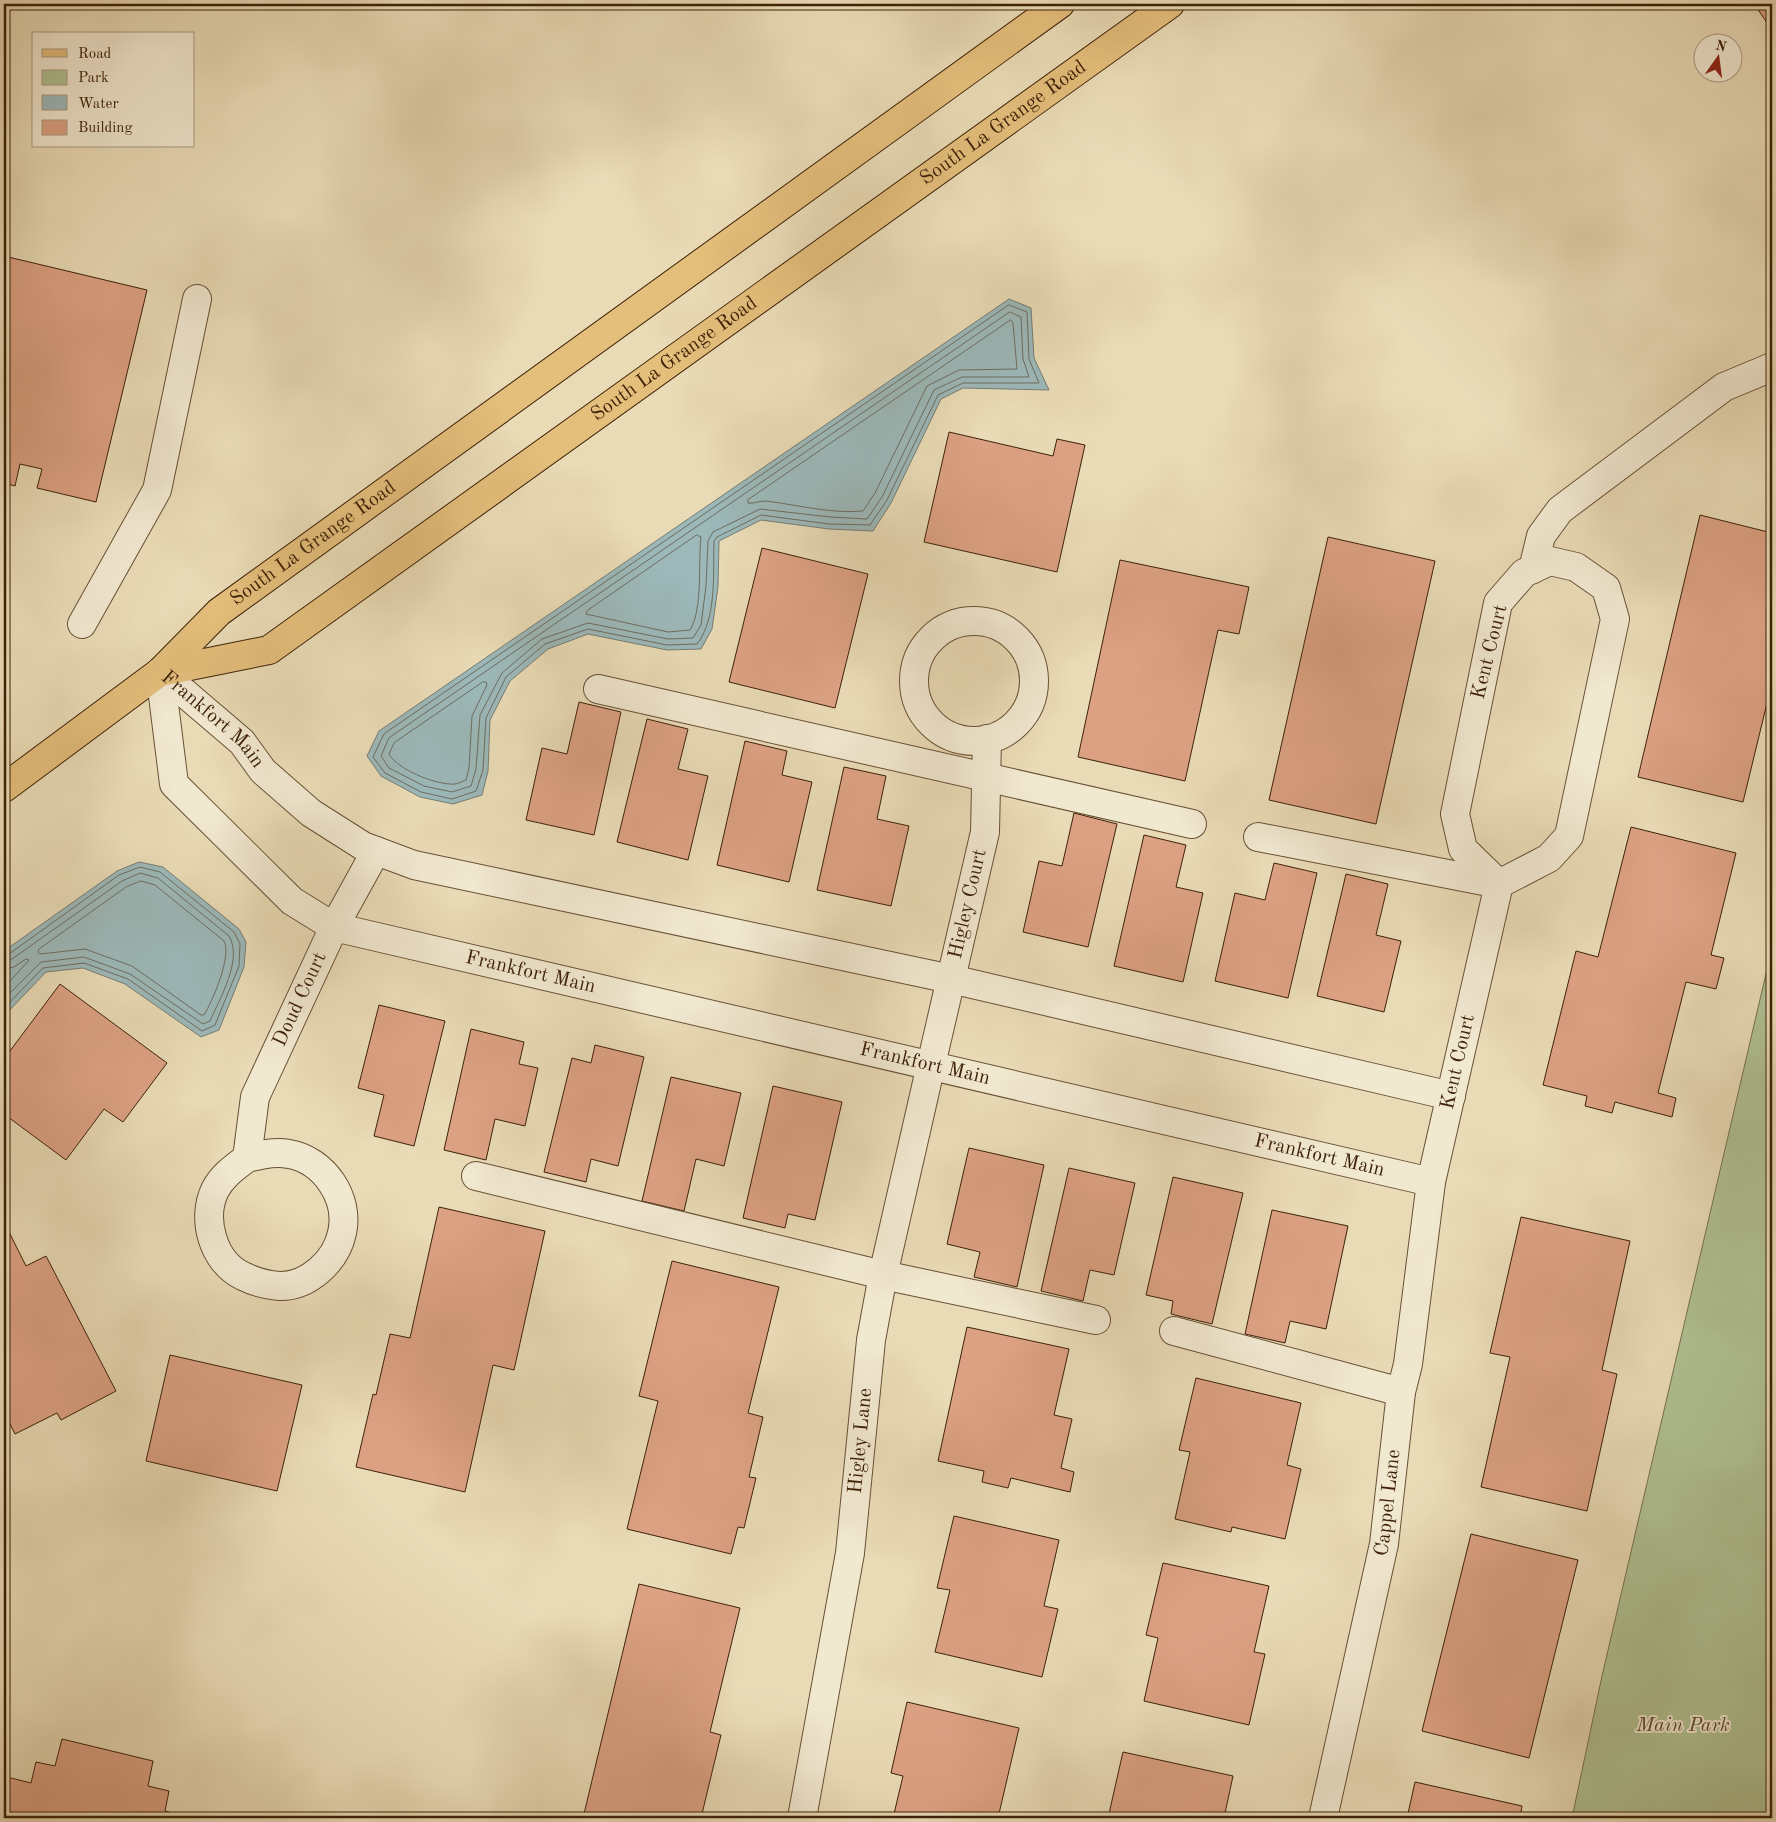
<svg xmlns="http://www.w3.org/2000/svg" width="1776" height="1822" viewBox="0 0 1776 1822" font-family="'Old Standard TT',serif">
<rect width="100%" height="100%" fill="#e9dbb6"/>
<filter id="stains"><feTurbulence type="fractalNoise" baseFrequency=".004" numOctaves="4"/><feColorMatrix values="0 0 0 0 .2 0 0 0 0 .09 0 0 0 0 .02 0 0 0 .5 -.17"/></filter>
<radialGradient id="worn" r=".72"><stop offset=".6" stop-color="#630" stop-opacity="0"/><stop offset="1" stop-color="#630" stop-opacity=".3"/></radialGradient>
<polygon fill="#b0c193" stroke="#76714e" points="1772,948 1772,1818 1572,1818 1602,1676"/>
<g fill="#9cb8b9" stroke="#767c72">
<polygon points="1009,299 1031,308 1034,358 1049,390 963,388 941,399 891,503 873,531 829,529 761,520 719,541 718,587 712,629 701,649 667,650 588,634 548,649 510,681 490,720 488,771 482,795 453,804 420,797 381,776 367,756 379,731"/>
<polygon points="139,862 163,867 239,929 246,942 244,967 219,1030 201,1037 125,984 83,968 46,972 4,1016 4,951 117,871"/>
</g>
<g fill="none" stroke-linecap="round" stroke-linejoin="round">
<g stroke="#6c6c60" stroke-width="1">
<path d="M1009,305L1027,312L1029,359L1039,383H963L938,395L887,500L870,525L829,524L761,515L717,537L714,541C713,572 717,619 697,644L667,645L588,629L545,644L506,677L486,718L483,770L476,791L452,799L421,792L385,773L373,757L384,734Z"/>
<polygon points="1010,312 1021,317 1023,359 1029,377 962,377 934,390 882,497 867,519 830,517 760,509 713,532 708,541 706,586 701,625 693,638 668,639 588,623 542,639 502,673 480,715 476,769 471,786 452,792 424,786 389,768 381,756 389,738"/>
<path d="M1011,320L1013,323L1017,369L959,370L927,386L875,493L863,511C831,514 798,505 766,501C759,501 753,504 748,503V500Z"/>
<path d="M697,535L701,537C698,563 703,609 690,630L668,632L586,614L587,611Z"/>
<path d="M483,682H486L487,685L472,716L469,768L466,780C461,782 455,785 451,784C434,784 397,769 389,754L394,743Z"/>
<path d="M141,881L155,885L224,941C232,956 213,1000 204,1015H201L132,966L85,949L40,954L38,952L39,949L126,887Z"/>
<polyline points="4,955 9,954 119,875 140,867 160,872 234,932 240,944 239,966 215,1025 202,1031 128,979 84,963 43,968 4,1008"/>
<path d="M4,961L12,959L122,881L140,873L158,878L229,936C243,959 220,998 210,1021L203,1024L130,974L84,957L41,962L4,999"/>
<polyline points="4,969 14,967 26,959 29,960 4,988"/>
</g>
</g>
<g fill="#dca183" stroke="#3d2108">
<polygon points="1755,4 1772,4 1772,30 1759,11"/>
<polygon points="4,256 147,290 96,502 37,488 42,469 20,464 15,486 4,483"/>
<polygon points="949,432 1053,456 1057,439 1085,445 1057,572 924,542"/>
<polygon points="1700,515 1772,533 1772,699 1768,699 1743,802 1638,777"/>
<polygon points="1328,537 1435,561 1376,824 1269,800"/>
<polygon points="762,548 868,574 835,708 729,682"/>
<polygon points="1120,560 1249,587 1239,634 1218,630 1185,781 1078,757"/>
<polygon points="579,702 621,712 594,835 526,820 542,748 567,754"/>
<polygon points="647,719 688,729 678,769 708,776 688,860 617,842"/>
<polygon points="745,741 787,751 782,775 812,782 789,882 717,865"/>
<polygon points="844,767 886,776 877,819 909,826 891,906 817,890"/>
<polygon points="1074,813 1117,824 1088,947 1023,932 1039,861 1062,866"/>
<polygon points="1631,827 1736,853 1711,955 1724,958 1716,989 1686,982 1658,1093 1676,1098 1672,1117 1615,1102 1612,1113 1585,1106 1587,1096 1543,1085 1576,951 1598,957"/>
<polygon points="1144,835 1186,845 1176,887 1203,893 1183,982 1114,966"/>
<polygon points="1274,863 1317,873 1288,998 1215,981 1235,893 1265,900"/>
<polygon points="1346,874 1388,884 1376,935 1401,941 1384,1012 1317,996"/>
<polygon points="60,984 167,1063 123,1122 104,1109 66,1160 4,1114 4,1059"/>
<polygon points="379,1005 445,1021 414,1146 374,1136 384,1095 358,1088"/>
<polygon points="471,1029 524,1042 519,1064 538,1068 525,1126 495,1119 486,1160 444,1150"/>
<polygon points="595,1045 644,1057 618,1166 591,1159 586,1182 544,1172 572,1058 591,1063"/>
<polygon points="671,1077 741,1093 724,1166 696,1159 684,1211 642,1201"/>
<polygon points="773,1086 842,1102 815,1220 788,1214 785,1228 743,1218"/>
<polygon points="969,1148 1044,1165 1017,1287 974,1277 980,1252 947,1244"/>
<polygon points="1069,1168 1135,1183 1114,1275 1090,1270 1083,1301 1041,1291"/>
<polygon points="1173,1177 1243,1193 1212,1324 1171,1314 1173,1301 1146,1295"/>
<polygon points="439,1207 545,1231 514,1370 493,1365 465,1492 356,1467 373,1394 376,1395 390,1334 410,1338"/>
<polygon points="1272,1210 1348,1226 1326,1329 1290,1321 1285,1343 1245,1334"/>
<polygon points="1521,1217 1630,1241 1602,1370 1617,1374 1587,1511 1481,1487 1510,1357 1490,1353"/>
<polygon points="4,1222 26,1266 46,1256 116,1391 61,1420 57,1413 15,1434 4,1412"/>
<polygon points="672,1261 779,1287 748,1413 763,1417 749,1477 756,1478 744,1528 738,1527 731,1554 627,1529 658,1401 639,1396"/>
<polygon points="967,1327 1069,1349 1054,1415 1072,1419 1061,1468 1074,1472 1070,1492 1011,1478 1008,1488 982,1482 984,1471 938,1461"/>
<polygon points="170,1355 302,1385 277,1491 146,1461"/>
<polygon points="1196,1378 1301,1403 1287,1465 1301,1469 1285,1539 1232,1527 1231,1532 1175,1519 1190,1452 1179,1450"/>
<polygon points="954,1516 1059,1540 1044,1606 1058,1609 1042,1677 935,1652 950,1590 937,1588"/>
<polygon points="1471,1534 1578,1560 1529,1758 1422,1731"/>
<polygon points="1163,1563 1269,1586 1254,1652 1265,1654 1249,1725 1144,1701 1158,1638 1146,1635"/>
<polygon points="639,1584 740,1608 710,1732 721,1735 701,1818 583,1818"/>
<polygon points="907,1702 1019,1728 998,1818 893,1818 903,1776 891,1773"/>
<polygon points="62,1739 153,1761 148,1786 169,1791 165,1811 192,1818 4,1818 4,1790 7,1777 31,1783 36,1762 55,1766"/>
<polygon points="1123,1752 1233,1776 1224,1818 1108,1818"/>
<polygon points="1415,1782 1522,1806 1520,1818 1407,1818"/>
</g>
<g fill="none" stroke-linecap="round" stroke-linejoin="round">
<defs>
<g id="minor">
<polyline points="1533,569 1541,536 1560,510 1724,387 1772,367"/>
<circle cx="974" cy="681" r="60"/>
<polyline points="82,624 157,490 197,299"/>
<path id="s1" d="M160,672L174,784L292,901L334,927L1431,1182"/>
<path id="s2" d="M160,672L242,742L263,771L311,813L363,846L414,865L951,979L1451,1096"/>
<polyline points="598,689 1192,824"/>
<polyline points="1258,837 1499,884"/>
<path id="s3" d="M247,1158C261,1155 274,1151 289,1154C324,1160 350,1198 342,1233C336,1261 308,1287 279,1286C266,1285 255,1282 243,1276C213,1262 201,1219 215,1190C222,1176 235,1167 247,1158L255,1097L334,927L376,851"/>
<polyline points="476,1176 883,1275 1096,1320"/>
<polyline points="1174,1331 1401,1392"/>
<path id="s4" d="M802,1818L850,1553L871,1340L883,1275L931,1065L985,832L987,739"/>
<path id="s5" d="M1323,1818L1384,1544L1401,1392L1408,1364L1431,1182L1499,884L1549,858L1569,836L1615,619L1606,588L1576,567L1550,561L1524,573L1498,603L1455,814L1463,849L1499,884"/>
</g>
<g id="major">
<path id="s6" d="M160,672L269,650L1170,4"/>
<path id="s7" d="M4,788L160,672L219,612L1060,4"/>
</g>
</defs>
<use href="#minor" stroke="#685034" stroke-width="30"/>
<use href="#major" stroke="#3d2108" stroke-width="30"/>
<use href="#minor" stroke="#f1e8d0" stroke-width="28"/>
<use href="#major" stroke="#e4be7b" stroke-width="28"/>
</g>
<g text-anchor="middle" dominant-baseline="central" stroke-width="4" stroke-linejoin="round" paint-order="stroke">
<g font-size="20" fill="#3d2108" stroke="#f1e8d0">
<text stroke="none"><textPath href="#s6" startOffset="1015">South La Grange Road</textPath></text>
<text stroke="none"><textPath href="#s6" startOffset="610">South La Grange Road</textPath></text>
<text stroke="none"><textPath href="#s7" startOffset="395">South La Grange Road</textPath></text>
<text transform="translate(1490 652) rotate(-76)">Kent Court</text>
<text stroke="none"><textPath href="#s2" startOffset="71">Frankfort Main</textPath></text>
<text stroke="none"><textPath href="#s4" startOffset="930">Higley Court</textPath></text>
<text stroke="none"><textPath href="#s1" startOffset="530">Frankfort Main</textPath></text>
<text stroke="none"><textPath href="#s3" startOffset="588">Doud Court</textPath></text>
<text stroke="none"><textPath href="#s5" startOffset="769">Kent Court</textPath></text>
<text stroke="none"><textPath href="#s1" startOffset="935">Frankfort Main</textPath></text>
<text stroke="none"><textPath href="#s1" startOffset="1340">Frankfort Main</textPath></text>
<text stroke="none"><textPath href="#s4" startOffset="382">Higley Lane</textPath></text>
<text stroke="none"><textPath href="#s5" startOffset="322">Cappel Lane</textPath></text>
</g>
<g font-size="20" font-style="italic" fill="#5a492b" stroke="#f1e8d0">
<text x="1683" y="1726">Main Park</text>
</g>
</g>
<rect width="1776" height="1822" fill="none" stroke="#e9dbb6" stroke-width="20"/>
<rect x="5" y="5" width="1766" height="1812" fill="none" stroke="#3d2108" stroke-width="2.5"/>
<rect x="10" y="10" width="1756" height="1802" fill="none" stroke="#3d2108"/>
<rect x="32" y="32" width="162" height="115" fill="#f1e8d0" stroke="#a99880"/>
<rect x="42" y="49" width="25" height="8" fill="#e4be7b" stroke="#a99880"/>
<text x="78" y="58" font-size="15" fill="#3d2108">Road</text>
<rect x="42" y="70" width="25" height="15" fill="#b0c193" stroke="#a99880"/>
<text x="78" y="82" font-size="15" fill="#3d2108">Park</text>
<rect x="42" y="95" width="25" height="15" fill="#9cb8b9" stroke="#a99880"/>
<text x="78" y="108" font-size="15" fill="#3d2108">Water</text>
<rect x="42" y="120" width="25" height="15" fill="#dca183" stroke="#a99880"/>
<text x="78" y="132" font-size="15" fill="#3d2108">Building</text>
<g transform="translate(1718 58) rotate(14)"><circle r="24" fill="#f1e8d0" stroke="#a99880"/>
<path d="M0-4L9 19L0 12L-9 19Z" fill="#8f2418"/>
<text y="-8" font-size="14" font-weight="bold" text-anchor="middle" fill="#3d2108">N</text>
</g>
<rect width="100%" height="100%" filter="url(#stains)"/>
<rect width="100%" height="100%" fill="url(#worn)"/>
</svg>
